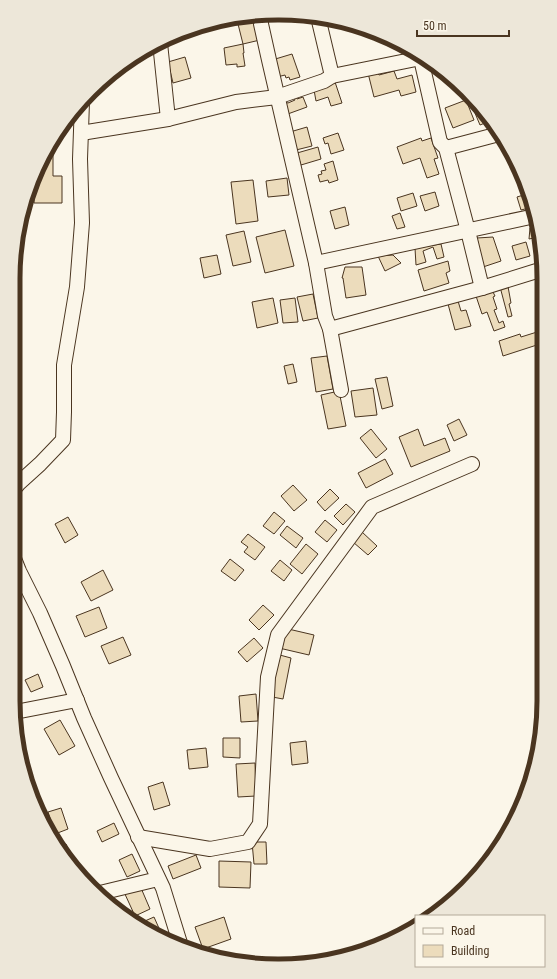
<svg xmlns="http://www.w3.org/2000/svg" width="557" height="979" viewBox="0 0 557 979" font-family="'Roboto Condensed',sans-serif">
<rect width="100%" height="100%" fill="#fbf6e9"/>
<g fill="#ecdcbc" stroke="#4a3520">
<polygon points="255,20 260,40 243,44 238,24"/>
<polygon points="243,44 244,53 243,53 245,66 237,67 237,64 226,65 224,48"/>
<polygon points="292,54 300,77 290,80 289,77 286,78 285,75 277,77 272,60"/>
<polygon points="185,57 191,78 173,83 168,62"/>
<polygon points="376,71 379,75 394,71 397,79 412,75 416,92 401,96 399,90 374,97 368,73"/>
<polygon points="334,79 342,103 331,106 328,97 316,101 314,90"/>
<polygon points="296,94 297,99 303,97 307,107 285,115 284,102 288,103 295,100 293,95"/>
<polygon points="466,100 474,120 453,128 445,108"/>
<polygon points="477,104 490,121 480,125 472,106"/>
<polygon points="307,127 312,146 296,150 290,132"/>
<polygon points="338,133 344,150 331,154 328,143 325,144 323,138"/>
<polygon points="421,138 422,141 431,138 438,158 434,159 439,174 427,178 420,158 403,164 397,147"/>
<polygon points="318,147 321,159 301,165 297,153"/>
<polygon points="46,155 53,155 53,176 62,176 62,203 34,203 35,178"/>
<polygon points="333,161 338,180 329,183 328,180 320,182 318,175 322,174 321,171 326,170 324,164"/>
<polygon points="287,178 289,195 268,197 266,181"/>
<polygon points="253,180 258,221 236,224 231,182"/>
<polygon points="435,192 439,206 425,211 420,196"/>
<polygon points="413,193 417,206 401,211 397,198"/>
<polygon points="530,193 533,207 521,210 517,197"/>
<polygon points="345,207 349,225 335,229 330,211"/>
<polygon points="400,213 405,227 397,229 392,216"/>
<polygon points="536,225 539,237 529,239 530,228"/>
<polygon points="285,230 294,266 265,273 256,237"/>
<polygon points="244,231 251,262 233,266 226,235"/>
<polygon points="493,237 501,261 483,267 477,238"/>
<polygon points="526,242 530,256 516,260 512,246"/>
<polygon points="441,244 444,257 437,259 433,247 423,251 426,262 416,265 415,248"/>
<polygon points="217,255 221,274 204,278 200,258"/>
<polygon points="393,255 401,263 385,271 378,256"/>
<polygon points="448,261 450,271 446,273 449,283 424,291 418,270"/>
<polygon points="345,267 362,267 366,295 346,298 343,278 342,278"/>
<polygon points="507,281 511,303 509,304 512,316 508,317 499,283"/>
<polygon points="492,290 495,296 493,297 497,309 494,310 499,323 503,321 505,327 494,331 487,312 482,314 476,296"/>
<polygon points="313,294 318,318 303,321 297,297"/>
<polygon points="273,298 278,323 257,328 252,302"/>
<polygon points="295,298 298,322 283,323 280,300"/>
<polygon points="458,301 461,311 466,310 471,326 455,330 448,304"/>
<polygon points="543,327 543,343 503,356 499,341 520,334 521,337 537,332 536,329"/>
<polygon points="327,356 333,389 316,392 311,358"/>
<polygon points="293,364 297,382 288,384 284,366"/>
<polygon points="387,377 393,406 382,409 375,379"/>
<polygon points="373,388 377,415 355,417 351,391"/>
<polygon points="339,391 346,426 328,429 321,395"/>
<polygon points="459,419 467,435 454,441 447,425"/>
<polygon points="371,429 387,449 376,458 360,438"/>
<polygon points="418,429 424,446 445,438 450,451 411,467 399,437"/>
<polygon points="385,459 393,474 366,488 358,473"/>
<polygon points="293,485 307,500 294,511 281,496"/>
<polygon points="330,489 339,498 325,511 317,502"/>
<polygon points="346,504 355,512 343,525 334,516"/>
<polygon points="274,512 285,521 274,534 263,526"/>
<polygon points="68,517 78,535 65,543 55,524"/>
<polygon points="325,520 337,530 327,542 315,532"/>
<polygon points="287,526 303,538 296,548 280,535"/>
<polygon points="362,532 377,546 368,555 353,542"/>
<polygon points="248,534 265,547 255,560 244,552 248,547 241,542"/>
<polygon points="306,544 318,554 302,574 290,564"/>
<polygon points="230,559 244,570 235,581 221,571"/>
<polygon points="280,560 292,570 284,581 271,571"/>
<polygon points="103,570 113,590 91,601 81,582"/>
<polygon points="263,605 274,615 259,630 249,620"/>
<polygon points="99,607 107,628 85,637 76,616"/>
<polygon points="284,628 314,635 309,655 279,648"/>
<polygon points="123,637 131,655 109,664 101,646"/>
<polygon points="254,638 263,648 247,662 238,652"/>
<polygon points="276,654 291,658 283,699 267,696"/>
<polygon points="38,674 43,687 31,692 25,680"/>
<polygon points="256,694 258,721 241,722 239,696"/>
<polygon points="60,720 75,746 59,755 44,729"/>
<polygon points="541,728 539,739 535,731"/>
<polygon points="223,738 240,738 240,758 223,757"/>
<polygon points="306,741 308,763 292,765 290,743"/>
<polygon points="206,748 208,767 189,769 187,750"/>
<polygon points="255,763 256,796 238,797 236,764"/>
<polygon points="163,782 170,805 154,810 148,787"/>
<polygon points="61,808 68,829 55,834 48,812"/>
<polygon points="114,823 119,834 102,842 97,831"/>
<polygon points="252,842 266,842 267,864 254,864"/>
<polygon points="66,844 71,856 77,870 68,862 60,847"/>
<polygon points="132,854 140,871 127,877 119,860"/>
<polygon points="196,855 201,868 173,879 168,866"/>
<polygon points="219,861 251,862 250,888 219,887"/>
<polygon points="141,888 150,909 135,916 124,892"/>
<polygon points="154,917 162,935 139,925 138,924"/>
<polygon points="224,917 231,939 203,949 195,927"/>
</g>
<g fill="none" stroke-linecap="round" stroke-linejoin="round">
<defs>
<g id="minor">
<polyline points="261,15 261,24 269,60 316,263 325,316 330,329 341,390"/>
<polyline points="318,17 332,76"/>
<polyline points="160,43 168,119"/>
<polyline points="421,59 440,142 446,148 468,231 482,288"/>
<polyline points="81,133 168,119 236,102 277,97 324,81 332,76 426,57"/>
<polyline points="446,148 499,134"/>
<polyline points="316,263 535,216"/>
<polyline points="330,329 482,288 543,269"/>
<polyline points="13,490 19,483 40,464 63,440 64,412 64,365 77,287 82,223 80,159 82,102"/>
<polyline points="13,556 19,571 40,613 63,666 84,718 111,778 163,888 180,943"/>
<polyline points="15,712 77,700"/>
<polyline points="138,837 210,849 248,842 260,824 268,677 278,635 372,507 472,464"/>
<polyline points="100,893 158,879"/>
</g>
</defs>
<use href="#minor" stroke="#4a3520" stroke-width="16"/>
<use href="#minor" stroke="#fbf6e9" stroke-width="14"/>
</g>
<path d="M0 0H557V979H0ZM278 20H279A258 258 0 0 1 537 278V701A258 258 0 0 1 279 959H278A258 258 0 0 1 20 701V278A258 258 0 0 1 278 20Z" fill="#ede7d9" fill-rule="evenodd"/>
<path fill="none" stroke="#4a3520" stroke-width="5" d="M278 20H279A258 258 0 0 1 537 278V701A258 258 0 0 1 279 959H278A258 258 0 0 1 20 701V278A258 258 0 0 1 278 20Z"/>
<rect x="415" y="915" width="130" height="52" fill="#fbf6e9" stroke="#b4a999"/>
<rect x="423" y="928" width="20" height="6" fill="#fbf6e9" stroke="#b4a999"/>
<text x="451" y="935" font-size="12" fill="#4a3520">Road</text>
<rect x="423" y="945" width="20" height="12" fill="#ecdcbc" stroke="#b4a999"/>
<text x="451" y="955" font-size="12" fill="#4a3520">Building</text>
<path d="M417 30v6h92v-6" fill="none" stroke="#4a3520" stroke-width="2"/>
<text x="423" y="30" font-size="12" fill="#4a3520" stroke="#fbf6e9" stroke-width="3" paint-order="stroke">50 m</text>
</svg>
